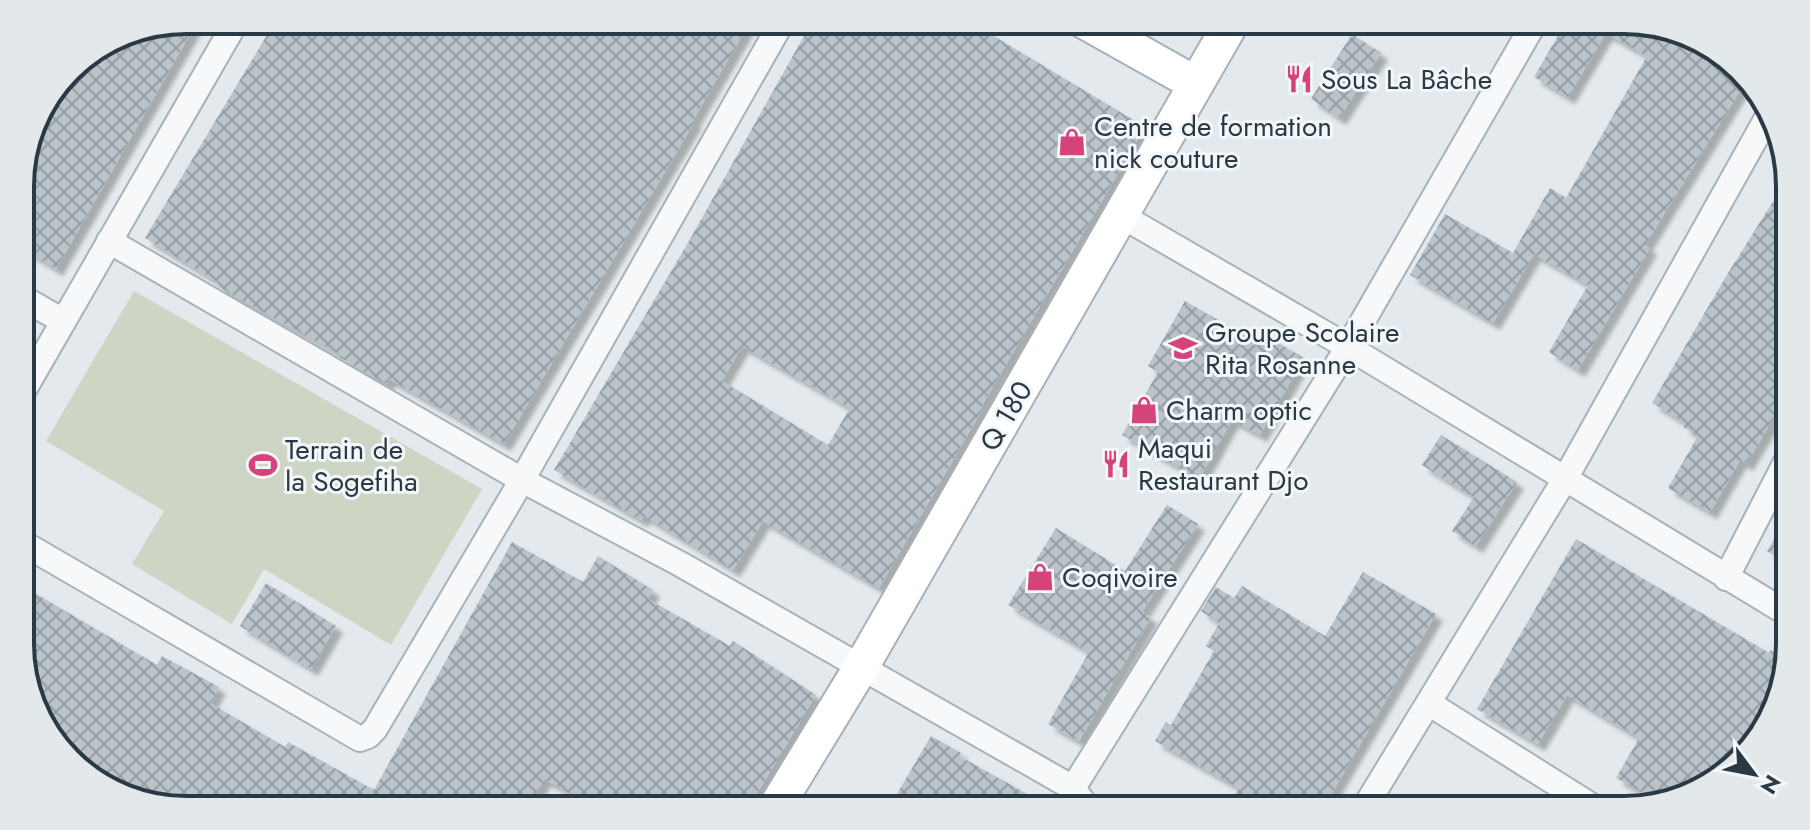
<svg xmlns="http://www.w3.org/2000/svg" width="1810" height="830" viewBox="0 0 1810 830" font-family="Jost,sans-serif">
<defs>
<pattern id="building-cross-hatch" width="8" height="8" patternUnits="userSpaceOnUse" patternTransform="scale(2)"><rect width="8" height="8" fill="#bac3ca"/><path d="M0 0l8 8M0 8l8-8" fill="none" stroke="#979fa6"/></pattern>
<filter id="shadow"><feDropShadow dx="7" dy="7" stdDeviation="2" flood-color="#0004"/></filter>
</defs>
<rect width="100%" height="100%" fill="#e3e9ec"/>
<polygon fill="#cdd6c4" points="134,291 482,489 391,645 264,569 232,624 132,564 164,511 46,441"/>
<g fill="url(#building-cross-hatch)" fill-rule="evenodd" filter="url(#shadow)">
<polygon points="186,20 198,20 56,269 21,248 20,175 37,112 76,62 123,32"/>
<polygon points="276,20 751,20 693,120 695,121 504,444 389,379 386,384 339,357 341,355 217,286 219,283 145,238"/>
<path d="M813,20H967L1145,127L981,407L983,408L879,588L763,521L733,570L644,516L641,520L554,470L689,241ZM742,346L850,408L828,445L722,381Z"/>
<polygon points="1567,20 1624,20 1688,33 1747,79 1645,245 1650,248 1578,370 1549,352 1588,285 1534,254 1493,323 1410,275 1445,214 1513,253 1550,188 1566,198 1647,56 1606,33 1568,97 1534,77"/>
<polygon points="1352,34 1381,53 1339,118 1311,99"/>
<polygon points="1789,176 1789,393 1746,464 1740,460 1710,512 1668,488 1698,436 1683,427 1685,423 1652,403 1725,278"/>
<polygon points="1185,301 1256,342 1261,333 1304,358 1260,435 1232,420 1199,479 1122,435 1158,372 1148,366"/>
<polygon points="1441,435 1517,482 1476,546 1452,531 1474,497 1422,465"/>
<polygon points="1167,505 1198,524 1142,612 1151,617 1079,741 1048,724 1089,652 1008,605 1056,528 1125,571"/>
<polygon points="1790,513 1790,565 1767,551"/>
<polygon points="1576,539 1769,653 1770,650 1787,660 1777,708 1716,782 1658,801 1616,778 1639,738 1567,695 1538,744 1477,709"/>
<polygon points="512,542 583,582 598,556 653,590 648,599 730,646 733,641 816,695 747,810 600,810 544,779 526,810 186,810 122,797 54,745 22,666 21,585 157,665 162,656 219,687 210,703 285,747 288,742 374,790"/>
<polygon points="1363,572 1436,614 1322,810 1226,810 1239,788 1155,741 1166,722 1171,725 1214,651 1206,646 1219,623 1201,611 1216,587 1234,598 1242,586 1325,636"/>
<polygon points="266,583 336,626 311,669 240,626"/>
<polygon points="931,736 961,753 959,756 1056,810 896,810 900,802 894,799"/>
</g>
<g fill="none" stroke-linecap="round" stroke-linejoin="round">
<defs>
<g id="street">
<polyline points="1122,216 1348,347 1790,615"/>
<polyline points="109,241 522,480 682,565 1073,788 1089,810"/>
<polyline points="21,297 63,321"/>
<polyline points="21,395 237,20"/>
<polyline points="21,542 360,739 368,736 375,729 522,480 783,20"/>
<polyline points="1726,578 1789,456"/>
<polyline points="1430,704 1598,810"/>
<polyline points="1073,788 1348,347 1536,20"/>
<polyline points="1363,810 1565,479 1768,116"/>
</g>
<g id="secondary">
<polyline points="1082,20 1196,84"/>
<polyline points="774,810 860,669 1233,20"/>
</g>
</defs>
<use href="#street" stroke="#a8b1b7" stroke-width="28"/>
<use href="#secondary" stroke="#a8b1b7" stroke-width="38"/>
<use href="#street" stroke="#f6f8fa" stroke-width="24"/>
<use href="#secondary" stroke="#fff" stroke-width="34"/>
</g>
<defs>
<symbol id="restaurant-bare" viewBox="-9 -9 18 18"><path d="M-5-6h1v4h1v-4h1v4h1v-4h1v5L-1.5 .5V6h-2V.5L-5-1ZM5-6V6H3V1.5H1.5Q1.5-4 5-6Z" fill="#d6437b" stroke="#f3f7f9" stroke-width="2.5" paint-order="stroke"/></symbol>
<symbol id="shop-bare" viewBox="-9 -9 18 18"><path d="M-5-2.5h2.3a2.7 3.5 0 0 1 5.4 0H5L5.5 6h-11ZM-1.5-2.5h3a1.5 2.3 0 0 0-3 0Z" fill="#d6437b" stroke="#f3f7f9" stroke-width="2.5" paint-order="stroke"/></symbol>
<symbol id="school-bare" viewBox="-9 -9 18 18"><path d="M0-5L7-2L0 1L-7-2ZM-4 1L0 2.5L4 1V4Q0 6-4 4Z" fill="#d6437b" stroke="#f3f7f9" stroke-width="2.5" paint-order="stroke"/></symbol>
<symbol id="stadium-bare" viewBox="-9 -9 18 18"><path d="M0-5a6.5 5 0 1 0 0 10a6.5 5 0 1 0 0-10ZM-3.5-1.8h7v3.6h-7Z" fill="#d6437b" stroke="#f3f7f9" stroke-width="2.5" paint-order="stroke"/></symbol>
</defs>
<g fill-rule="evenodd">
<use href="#restaurant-bare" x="1279" y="59" width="40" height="40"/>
<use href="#shop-bare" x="1052" y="122" width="40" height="40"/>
<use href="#school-bare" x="1163" y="328" width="40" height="40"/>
<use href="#shop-bare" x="1124" y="390" width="40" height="40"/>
<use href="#restaurant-bare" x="1096" y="444" width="40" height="40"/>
<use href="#stadium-bare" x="243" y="445" width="40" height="40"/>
<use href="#shop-bare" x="1020" y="557" width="40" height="40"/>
</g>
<g text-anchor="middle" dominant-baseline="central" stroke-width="6" stroke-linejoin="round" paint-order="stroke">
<g font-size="28" fill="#2a3a45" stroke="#f3f7f9" text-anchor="start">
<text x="1321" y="79">Sous La Bâche</text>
<text x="1094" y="126">Centre de formation<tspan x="1094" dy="32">nick couture</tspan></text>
<text x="1205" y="332">Groupe Scolaire<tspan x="1205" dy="32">Rita Rosanne</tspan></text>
<text x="1166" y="410">Charm optic</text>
<text x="1138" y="448">Maqui<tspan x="1138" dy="32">Restaurant Djo</tspan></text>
<text x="285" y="449">Terrain de<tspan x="285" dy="32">la Sogefiha</tspan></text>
<text x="1062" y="577">Coqivoire</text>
</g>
<g font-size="28" fill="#2a3a45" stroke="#f3f7f9">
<text transform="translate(1006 416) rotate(-60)">Q 180</text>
</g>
</g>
<path d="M0 0H1810V830H0ZM186 34H1624A152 152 0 0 1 1776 186V644A152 152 0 0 1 1624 796H186A152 152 0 0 1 34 644V186A152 152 0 0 1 186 34Z" fill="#e3e8eb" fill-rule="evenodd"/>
<path fill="none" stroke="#2a3a45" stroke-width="4" d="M186 34H1624A152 152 0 0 1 1776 186V644A152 152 0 0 1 1624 796H186A152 152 0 0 1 34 644V186A152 152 0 0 1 186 34Z"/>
<g transform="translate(1754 774) rotate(122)" stroke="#f3f7f9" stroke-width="6" paint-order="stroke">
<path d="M0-6L14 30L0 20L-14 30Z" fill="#2a3a45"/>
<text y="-12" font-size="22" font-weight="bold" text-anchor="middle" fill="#2a3a45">N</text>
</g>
</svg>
